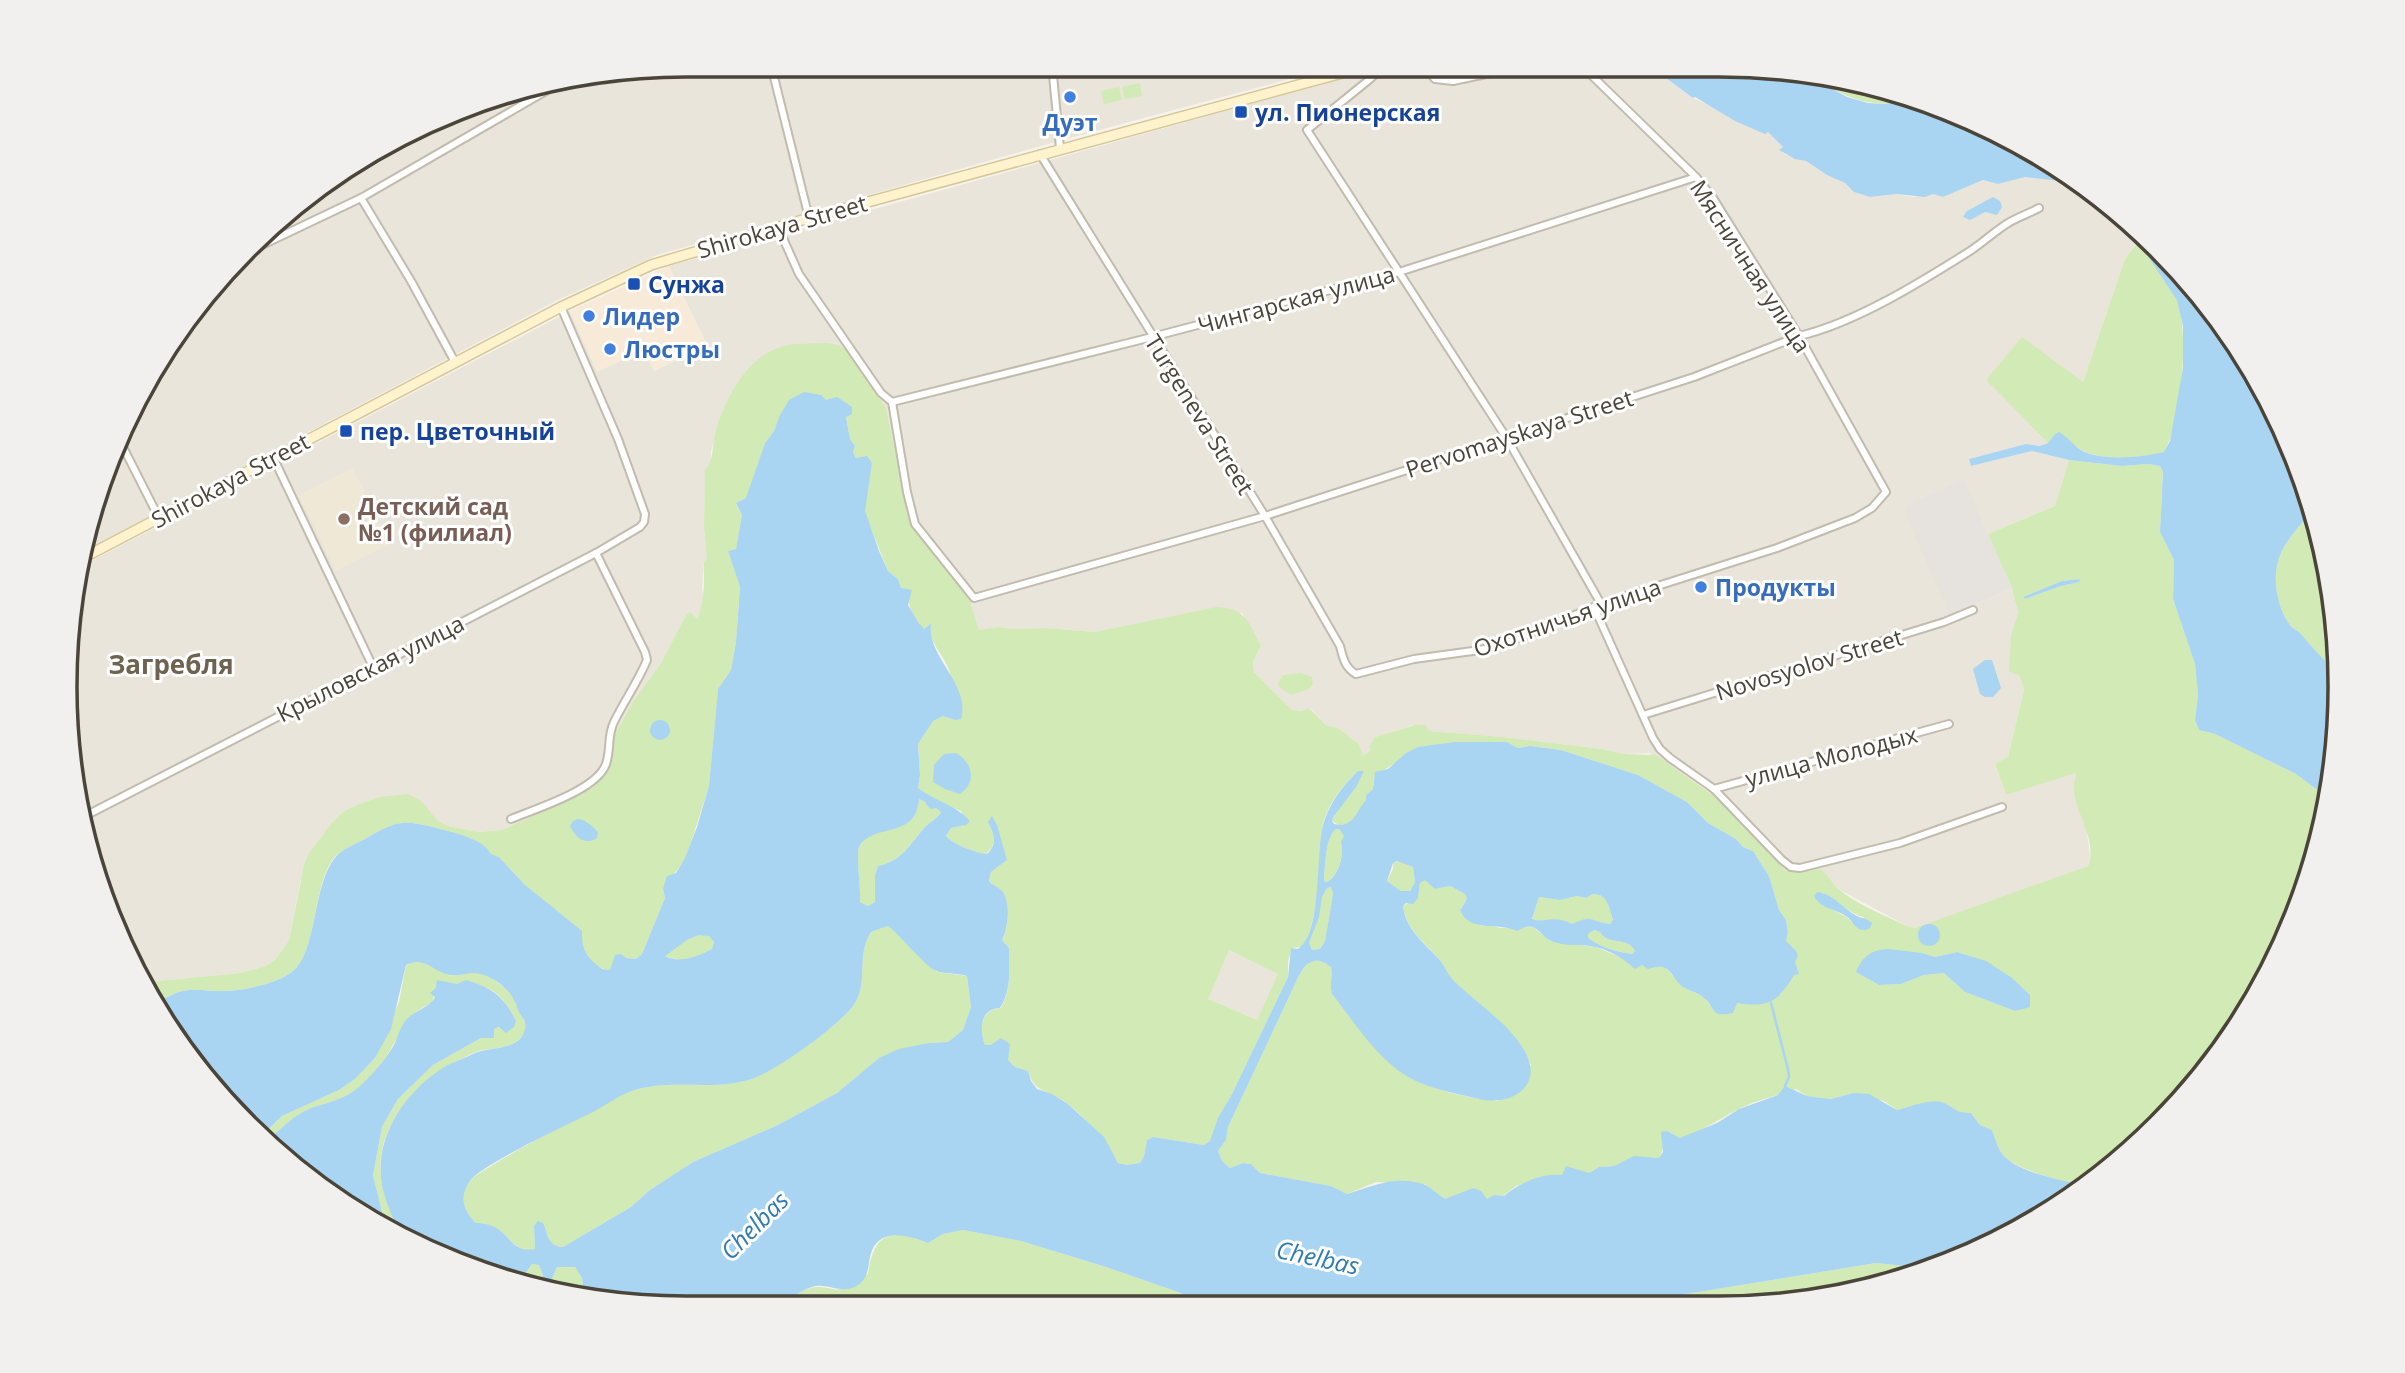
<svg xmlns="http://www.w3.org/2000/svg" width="2405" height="1373" viewBox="0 0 2405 1373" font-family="'Open Sans',sans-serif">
<rect width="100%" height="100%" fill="#f6f3ec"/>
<g fill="#eae5da">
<polygon points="687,65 1338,66 1066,139 657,255 558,300 84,551 86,525 170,341 308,193 487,98"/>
<polygon points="1388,66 1428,66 1433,73 1512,66 1645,66 1655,70 1693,98 1768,132 1783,147 1780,150 1786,155 1806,161 1827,175 1845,183 1854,192 1870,197 1897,194 1913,197 1933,194 1943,197 1983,180 1998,184 2025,177 2048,178 2069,182 2085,193 2093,203 2112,209 2133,234 2139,241 2125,259 2083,382 1987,380 2048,443 2040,446 2026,444 1969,459 1971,466 2032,451 2069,460 2055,506 1988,534 1964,480 1950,616 2012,588 2018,613 2011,635 2024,690 2008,757 1995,765 2006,795 2077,772 2074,791 2086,826 2090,855 2088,866 1934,922 1915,928 1907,926 1838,889 1818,869 1801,873 1785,870 1705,788 1649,753 1624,754 1602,749 1503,737 1428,731 1424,725 1414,725 1375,737 1372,750 1363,757 1359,744 1338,728 1326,725 1310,708 1301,711 1292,710 1254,672 1253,662 1261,646 1242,613 1095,632 1045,628 1012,629 998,627 979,630 969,598 910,524 886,408 839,345 790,345 744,376 722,413 711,451 711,463 705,476 704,529 707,558 704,562 702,589 704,597 700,613 696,621 686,615 661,663 632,703 615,734 612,761 605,774 572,799 502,830 478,832 448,826 438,821 429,812 380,797 359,804 344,811 320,838 300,882 289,940 276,959 266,966 240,973 148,982 112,924 66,727 82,566 570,311 597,371 644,350 654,371 707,345 669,266"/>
<polygon points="1229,950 1279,974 1257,1020 1207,999"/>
</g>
<polygon fill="#f7ead8" points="669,266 707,346 654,371 644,350 597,372 570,311"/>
<polygon fill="#e6e2dd" points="1964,479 2012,588 1950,616 1905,513 1908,505"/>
<polygon fill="#efe8d6" points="353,468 390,544 336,571 299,495"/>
<g fill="#d2eab5" fill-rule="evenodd">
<polygon points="1428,66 1512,66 1456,78 1437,76"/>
<path d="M1837,79L1880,86L1913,100C1884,108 1858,103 1833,89L1832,85Z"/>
<polygon points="1140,83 1142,96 1125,99 1122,87"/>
<polygon points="1119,87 1122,100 1104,104 1101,91"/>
<path d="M2139,241C2152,259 2169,279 2177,300C2190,333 2181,421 2164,453C2142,457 2102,462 2082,450C2069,443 2070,437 2054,435L2048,443L1986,380L2022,337L2083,382L2125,259Z"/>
<path d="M827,343L839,345L846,350L886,408L910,524L969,598L979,630L998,627L1012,629L1045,628L1095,632L1217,607C1247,609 1248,622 1261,646L1253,662L1254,672L1292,710L1301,711L1309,708L1326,725L1338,728L1359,744L1363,756L1371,750L1369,746L1375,737L1415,725H1425L1429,731L1503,737L1602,749L1624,754L1656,755L1714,796L1785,870C1797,876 1815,865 1823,871C1828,875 1832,883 1837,888C1857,905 1884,915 1907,926L1915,928L2088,866C2098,840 2075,813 2074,790C2073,784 2076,778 2076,773L2006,795L1995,764L2008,757L2024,690L2020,676L2009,671L2011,635L2018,613L2012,588L1988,534L2055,506L2069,460L2122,466L2148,464L2160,466L2163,472L2160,532L2174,560L2173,599L2195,664L2198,695L2195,720L2199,730L2215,734L2296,774L2328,798L2307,887L2257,998L2158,1126L2084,1187C2061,1180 2021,1172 2004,1156C1998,1150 1995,1137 1992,1130L1980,1125L1971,1113H1959L1943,1103L1897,1110L1884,1101L1853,1093L1831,1099L1807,1096L1796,1089C1777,1096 1756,1100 1739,1109C1718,1119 1702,1132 1680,1138L1667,1131C1661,1142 1665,1149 1659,1158L1634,1157L1614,1166L1599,1167L1589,1173L1575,1170L1563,1176L1530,1182L1516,1186L1503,1196L1494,1195L1487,1200L1473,1188L1445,1200L1425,1184L1376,1182L1347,1194L1331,1186L1260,1173L1251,1164L1243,1163L1230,1168L1222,1161L1218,1151L1226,1140L1228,1127L1296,982C1305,964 1312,953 1331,967C1333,977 1329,984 1332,994C1352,1019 1372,1048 1396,1068C1418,1087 1469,1099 1498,1101L1531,1065C1514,1028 1482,1009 1454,982C1447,975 1444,967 1439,959C1425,942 1406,930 1403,906L1418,898L1420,883L1425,879L1435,889L1450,886L1465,894L1467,899L1460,909L1466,919L1482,926L1490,924L1499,928L1533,927L1550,941L1595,947L1625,959L1635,968L1642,965L1648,968L1657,965L1665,967L1683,987L1704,997L1710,1005L1737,1003L1746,1004L1781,994L1797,969L1786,941L1788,932L1786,920L1779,910L1769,876L1753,851L1743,847L1736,839L1708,823L1687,802L1638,775L1561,750L1530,746L1518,748L1507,742L1418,747L1374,777L1373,789L1366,795V800L1351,823L1339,825L1332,821L1358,771C1343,786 1331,799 1324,820C1322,827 1322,834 1322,841C1320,867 1317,928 1302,947L1292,948L1288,961V977L1232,1094L1218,1119L1210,1141L1204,1145L1153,1137L1147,1140L1144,1156L1140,1163L1127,1165L1118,1163C1105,1142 1088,1119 1068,1104C1051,1090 1035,1095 1028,1071L1015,1067L991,1045H985C979,1029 980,1010 1001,1008C1012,989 1009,969 1009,948L1002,940C1009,928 1009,906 1002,893C1000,889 992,885 989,881L991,872L1007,860L988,822C994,834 998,844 986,854C976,853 952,844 946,836L951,828L966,825L961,811L938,802L918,788L920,775L918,744L933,721L943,716L955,720C953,705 954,685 949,670C943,653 929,644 930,624L924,629C915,620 908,609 909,596L901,588L898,579L888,571L864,511L872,463L856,458L853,452L855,446L850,439L846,416L779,417L774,431L765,443L749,493L746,498L736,504L742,515L736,549L728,551L740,587L736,642L731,670L718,689L709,786L686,858L663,889L665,898L642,954L636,959L626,958L610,970C589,969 581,949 581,931L524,884L499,857L491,855C482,839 456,833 440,829C405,819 396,820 365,839C355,844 340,850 333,859C312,889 317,953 292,972C274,985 241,991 220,991C207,991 195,988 183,991C176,992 169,996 163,999L158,998L148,982L240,973L266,966L276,959L289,940L304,865L309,853L331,824L344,811L359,804L380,797L408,794L421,801L438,821L448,826L478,832L502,830L572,799L597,782L610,767L615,734L632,703L661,663L686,615L690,612L697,619C705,601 704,582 704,562L707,558L704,529L705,470C714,461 712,447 715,434C723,403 745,359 778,348C793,342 811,344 827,343ZM2079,579V582L2061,586L2025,599L2023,597L2062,581ZM1823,893C1833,899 1856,917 1864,917L1857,928C1847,913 1831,911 1817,901ZM1229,950L1278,974L1257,1020L1208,999ZM1957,952C1991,962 2004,971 2030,995L2015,1011L1965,992L1944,973L1924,975L1901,984L1879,985L1856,972L1922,953L1935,957Z"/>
<path d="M2313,509L2319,526L2339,646L2338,675C2326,661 2313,649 2302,635C2299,631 2293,629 2290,625C2276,606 2271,574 2281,553C2288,537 2303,523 2313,509Z"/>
<polygon points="1301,673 1312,677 1313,684 1309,689 1291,695 1278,686 1279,681 1284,675"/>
<path d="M919,799L941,811C938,819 931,820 925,827C910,843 903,860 878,866L875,875V902L868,906L860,902C861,891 856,854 859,847C872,822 918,839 919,799Z"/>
<path d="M1336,829H1339L1344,836C1343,850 1341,875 1327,882L1324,881V876C1326,862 1325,838 1336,829Z"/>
<polygon points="1398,861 1413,867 1415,882 1410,891 1401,891 1387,881 1393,869 1393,863"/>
<polygon points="1331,887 1333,894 1325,941 1320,949 1312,950 1309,944 1322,897 1327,888"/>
<path d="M1593,894C1608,894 1610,909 1613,921L1610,924C1592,922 1592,915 1572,924C1555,915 1546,924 1532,920L1539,897L1560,900L1577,896L1586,898Z"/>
<path d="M888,926L901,935L920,957L937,972L967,976L971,1007L963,1030L948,1042L929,1043L879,1058L837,1093L778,1125L693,1162L650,1190L631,1207L563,1247L554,1246L549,1242L547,1233L534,1226L535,1250C507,1253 509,1223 476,1223C463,1210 459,1198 470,1181C476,1171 615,1096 632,1091C673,1077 719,1094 758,1076C785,1064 829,1032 849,1011C872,987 854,959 871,932Z"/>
<path d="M1594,930L1600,932C1609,947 1627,935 1636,951L1632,954C1618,952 1601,947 1588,939V934Z"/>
<path d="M699,935H709L714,942L712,949C697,957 680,964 664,955L687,940Z"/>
<path d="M414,961C419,962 425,962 430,964C436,967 441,973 448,975C457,977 466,972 475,973C489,974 506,987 514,999C516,1003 517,1009 520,1013C525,1021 529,1029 521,1037C510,1050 491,1047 476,1052C422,1074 368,1125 383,1190C387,1206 395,1221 401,1235L378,1226L384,1220L373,1175L382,1127L398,1099L433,1065L481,1038H494V1029L516,1021C503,995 493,985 464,984C452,984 446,982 436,988L432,1003C405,1015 407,1023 393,1045C384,1061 372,1076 359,1087C344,1100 327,1102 309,1109C294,1115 282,1128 270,1138L265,1134L282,1116L339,1090L355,1079L375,1058L399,1002L406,966Z"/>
<path d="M963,1230L1021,1241L1106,1267L1215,1305L788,1306L786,1301C808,1287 812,1284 837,1290L868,1274C874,1232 891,1228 928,1243L943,1234Z"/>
<polygon points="1876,1263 1915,1267 1927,1271 1919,1275 1799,1303 1656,1303 1686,1294"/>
<polygon points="532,1264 539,1265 543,1275 540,1289 518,1284"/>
<polygon points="565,1265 575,1267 582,1278 584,1297 547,1290 557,1267"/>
</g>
<g fill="#a9d4f2" fill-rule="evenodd">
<path d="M1645,66H1759L1819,76L1821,81L1825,85L1847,97L1868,103L1884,104L1913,100L2030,148L2129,219L2212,308L2276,412L2313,509C2303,523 2288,537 2281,553C2271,574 2276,606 2290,625C2293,629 2299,631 2302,635C2313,649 2326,661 2338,675L2335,768L2328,798L2296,774L2215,734L2199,730L2195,720L2198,695L2195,664L2173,599L2174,560L2160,532L2163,472L2160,466L2148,464L2122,466L2069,460L2032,451L1971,466L1969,459L2026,444L2040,446L2048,443L2054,435L2059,432C2068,437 2073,445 2081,450C2101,462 2143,457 2164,452L2170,441L2183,368V326L2177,300L2133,234L2112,210L2093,203L2085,193L2069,182L2025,177L1998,184L1983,180L1943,197L1933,194L1925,197L1897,194L1870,197L1854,192L1845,183L1827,175L1806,161L1795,159L1779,150L1783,147L1768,132L1765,134L1735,121L1695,97L1693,98L1655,70Z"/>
<polygon points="1993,197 2000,201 2002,207 1997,215 1985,212 1970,220 1963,217 1967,211"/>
<path d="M804,392L821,395L826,400L837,397L852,407V414L846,417L850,439L855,446L853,452L856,458L867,456L872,463L865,511L879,551L888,571L898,579L901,588L912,590L908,605L918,622L924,629L931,623C926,657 971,684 961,719L955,720L943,716L933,721L918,744L920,775L918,788C935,801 956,805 970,821L966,825L951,828L946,836C952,844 976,853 987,854C998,844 994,834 988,822L992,816L997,825L1007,860L991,872L989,881C992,885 998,887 1002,891C1011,902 1008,929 1002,940L1009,948C1009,969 1012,989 1000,1008C980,1009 979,1029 985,1045H991L1001,1038L1010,1044L1008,1060L1015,1067L1028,1071L1031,1081L1037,1089L1052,1094L1068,1104L1104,1137L1118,1163L1127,1165L1140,1163L1144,1156L1147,1140L1153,1137L1204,1145L1210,1141L1218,1118L1232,1094L1288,977L1291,948L1298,949C1324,932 1314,848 1325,819C1332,799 1343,786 1358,771H1364L1356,787L1334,816L1332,821L1334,824C1355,828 1355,812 1366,800V795L1373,789L1375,772L1388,769L1406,753L1418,747L1455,742H1507L1518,748L1530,746L1561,750L1638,775L1687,802L1708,823L1736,839L1743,847L1753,851L1769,876L1779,910L1786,920L1788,932L1786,941L1796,951L1798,956L1795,962L1799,974L1794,975C1778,1002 1768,1008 1737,1003L1733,1013C1709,1018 1717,1008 1703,997C1697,992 1689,991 1683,987C1669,975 1671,961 1648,969L1642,965L1635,969C1620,955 1602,946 1581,945C1572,945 1563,945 1554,942C1538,937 1538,918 1517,931C1498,921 1470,934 1460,910L1467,899L1465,894L1450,886L1435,889L1425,880L1420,883L1418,898L1413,904L1406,903L1403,906C1405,928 1424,943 1438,958C1445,966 1448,976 1456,983C1479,1005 1508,1023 1524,1050C1545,1085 1512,1107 1479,1099C1458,1094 1431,1089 1412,1079C1379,1062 1355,1023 1332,994C1329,984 1333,977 1331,967C1312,953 1304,965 1296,982L1228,1127L1226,1140L1218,1151L1222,1161L1230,1168L1243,1163L1251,1164L1260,1173L1331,1186L1347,1194C1373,1186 1394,1175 1423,1184C1430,1186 1438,1195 1445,1199L1473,1188L1481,1191L1487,1199L1494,1195L1504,1196C1520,1183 1541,1173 1562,1175L1566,1166L1589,1173L1599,1167L1614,1166L1634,1156L1659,1158L1663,1152L1661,1132L1667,1131L1680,1138L1717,1123L1739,1109L1778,1095L1785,1086L1807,1096L1831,1099L1853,1093L1869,1094L1897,1110C1911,1107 1930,1098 1944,1103C1957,1109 1955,1113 1971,1113L1980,1125L1992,1130C1995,1137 1998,1150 2004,1156C2023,1175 2059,1178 2084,1187L2064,1204L1927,1271L1915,1267L1876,1263L1686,1294L1656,1303L1215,1305L1106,1267L1021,1241L963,1230L943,1234L928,1243C908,1235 877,1226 870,1257C868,1268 868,1278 858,1285C844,1295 829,1284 816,1286C805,1288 796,1295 787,1301L788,1306L646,1307L584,1297L582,1278L575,1267H557L547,1290L540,1289L543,1275L539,1265L532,1264L518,1284L401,1235C394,1221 387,1206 383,1190C372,1143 400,1098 437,1072C449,1063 463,1059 475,1053C491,1046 520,1051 525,1029C527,1020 521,1017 518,1010C514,1001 519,1009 514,1000C507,986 487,972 471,973C464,974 457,976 450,975C433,972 425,955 406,965L391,1029L375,1058L355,1079L339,1090L282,1116L264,1134L219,1096L158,998L163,999C170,996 176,992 183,991C195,988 208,991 220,991C241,991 274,985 292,972C317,953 312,889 334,859C340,850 355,844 365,839C396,820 404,819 440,829C456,833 483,839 491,854L499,857L524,884L582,931C581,950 587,958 602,969L610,970L615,955L621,954L626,958L636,959L642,954L665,898L663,889L667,876L676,873L685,858L697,827L709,786L718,689L731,670L736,642L740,587L728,551L736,549L742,515L736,503L746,498L765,443L774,431L779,417L789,400ZM919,799L925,802L930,809L936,808L941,812C937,819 931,821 925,827C910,844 902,861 878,866L875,875V902L868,906L860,902C861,890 856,854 859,847C873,822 917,840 919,799ZM1336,829H1339L1344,836L1341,842C1345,854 1338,877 1327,882L1324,881V876C1326,862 1325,838 1336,829ZM1397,861L1413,867L1415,882L1410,891H1401L1387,881L1393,863ZM1331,887L1333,894L1325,941L1320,949L1312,950L1309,943L1319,917L1322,897L1327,888ZM1593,894C1608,894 1609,908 1613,920L1610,924C1590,922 1594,914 1572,924C1553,914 1545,924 1532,919L1539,897L1560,900L1577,896L1586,898ZM888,926C902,936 926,969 939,972C948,974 958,973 967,976L971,1007L963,1030L948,1042L929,1043L899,1049L879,1058L837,1093L778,1125L693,1162L650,1190L631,1207L563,1247C547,1246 549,1236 543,1223L538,1221L534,1226L535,1249C506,1254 511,1223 476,1223C463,1210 459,1197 470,1181C480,1165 573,1122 595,1111C607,1104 620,1095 632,1091C673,1077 719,1094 759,1076C785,1064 829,1032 849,1011C872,987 854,959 871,932ZM1594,930L1600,932C1609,947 1627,935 1635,951L1632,954C1617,952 1600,947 1588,938V934ZM699,935L709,936L714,942L712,949C698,956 680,964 665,956L687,940Z"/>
<polygon points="2080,579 2079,582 2061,586 2025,599 2023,597 2062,581"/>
<polygon points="1985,660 1992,660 2001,688 1993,697 1985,697 1980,694 1973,669"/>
<circle cx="660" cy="730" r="10"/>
<path d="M956,753C973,763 977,782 960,794L945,789L933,782L934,765L944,754Z"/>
<path d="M578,819C586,820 592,826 598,832L597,838C585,846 575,837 570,826L573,821Z"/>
<path d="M1817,892C1834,894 1843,909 1857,916C1863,919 1867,918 1872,923L1870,928C1866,930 1864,931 1859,929C1854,927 1852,920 1847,917C1836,908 1821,910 1814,896Z"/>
<circle cx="1929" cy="935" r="11"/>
<path d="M1888,949L1922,953L1935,957L1957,952L1986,961L2012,978L2030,995V1007L2015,1011L1965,992L1944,973L1924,975L1901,984L1879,985L1856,972C1863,956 1871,950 1888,949Z"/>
<path d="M437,980L457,984L466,980C492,988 504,996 516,1021L514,1027L506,1033L499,1027L494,1029V1038H481L433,1065L398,1099L382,1127L373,1175L384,1220L378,1226L270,1138C282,1128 294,1115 309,1109C327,1102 344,1100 359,1087C372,1075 385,1060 394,1045C398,1037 400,1027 406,1020C414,1010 430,1008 435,997L430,993L436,988Z"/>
</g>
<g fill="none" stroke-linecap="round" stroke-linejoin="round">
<polyline stroke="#a9d4f2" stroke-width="2.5" points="1771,1003 1788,1069 1789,1077 1785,1086"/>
<defs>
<g id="street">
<polyline points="771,65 809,218"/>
<polyline points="1052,65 1060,148"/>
<polyline points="1383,66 1370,79 1307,130 1506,437 1601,604"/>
<polyline points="1424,66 1435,79 1453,81 1524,66"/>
<path d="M1040,154L1265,516L1340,646C1343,658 1345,668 1356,674L1414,659L1480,650L1507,643L1601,604L1777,548L1855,518L1872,508L1886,492L1799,336L1713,198L1696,177L1582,66"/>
<polyline points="361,198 411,281 455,362"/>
<path d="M778,227L799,274L881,393L892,402L907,492L915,524L974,598L1265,516L1694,377L1799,336C1855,323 1921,282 1970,251C1982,243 1993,233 2005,225C2015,218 2028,214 2039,208"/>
<polyline points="258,247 361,198 553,87"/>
<polyline points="892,402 1152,337 1399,272 1696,177"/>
<polyline points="122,445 159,518"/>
<polyline points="273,457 373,667"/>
<polyline points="1594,607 1653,738 1660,749 1670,758 1714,789 1782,860 1791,867 1800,868 1900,843 2002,807"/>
<polyline points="1643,715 1944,622 1973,610"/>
<polyline points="1714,789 1949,724"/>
<polyline points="87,815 596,553 640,527 644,522 645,514 618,439 561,307"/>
<path d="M511,819C535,809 597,790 606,764C611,750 607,736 614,722C624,701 638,682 647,660L645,652L596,553"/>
</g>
<polyline id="secondary" points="83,558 561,307 651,265 809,218 1368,66"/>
</defs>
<use href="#street" stroke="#c2bbae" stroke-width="10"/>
<use href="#secondary" stroke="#d6c79b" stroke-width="12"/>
<use href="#street" stroke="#fff" stroke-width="6"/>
<use href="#secondary" stroke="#fff3cd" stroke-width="9"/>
</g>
<g fill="#3f7fe0" stroke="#fff" stroke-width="2.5">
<circle cx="1070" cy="97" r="7"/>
<circle cx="589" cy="316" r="7"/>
<circle cx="610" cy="349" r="7"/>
<circle cx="1701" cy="587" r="7"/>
</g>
<g fill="#1a4fb4" stroke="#fff" stroke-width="2.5">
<rect x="1234" y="105" width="14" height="14" rx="3.5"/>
<rect x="627" y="277" width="14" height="14" rx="3.5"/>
<rect x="339" y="424" width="14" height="14" rx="3.5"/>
</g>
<circle fill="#8d6e63" stroke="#fff" stroke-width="2.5" cx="344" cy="519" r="7"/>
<g text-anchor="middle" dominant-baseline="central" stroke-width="6" stroke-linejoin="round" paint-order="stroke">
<g font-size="23" font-weight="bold" fill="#164399" stroke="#fff" text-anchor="start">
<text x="1255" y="112">ул. Пионерская</text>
<text x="648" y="284">Сунжа</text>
<text x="360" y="431">пер. Цветочный</text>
</g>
<g font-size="23" font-weight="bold" fill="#366cbe" stroke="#fff" text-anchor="start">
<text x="1070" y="122" text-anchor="middle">Дуэт</text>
<text x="603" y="316">Лидер</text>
<text x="624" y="349">Люстры</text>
<text x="1715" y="587">Продукты</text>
</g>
<g font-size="23" fill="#4b4439" stroke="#fff">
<text transform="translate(782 226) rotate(-16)">Shirokaya Street</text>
<text transform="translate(1751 266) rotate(57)">Мясничная улица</text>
<text transform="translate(1296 299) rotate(-15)">Чингарская улица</text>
<text transform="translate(1200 414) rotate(58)">Turgeneva Street</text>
<text transform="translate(1519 433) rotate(-18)">Pervomayskaya Street</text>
<text transform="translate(230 480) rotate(-28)">Shirokaya Street</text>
<text transform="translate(1567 617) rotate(-19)">Охотничья улица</text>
<text transform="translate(1809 664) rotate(-17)">Novosyolov Street</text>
<text transform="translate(370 668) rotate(-27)">Крыловская улица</text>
<text transform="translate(1831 756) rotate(-15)">улица Молодых</text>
</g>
<g font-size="23" font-weight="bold" fill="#785e54" stroke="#fff" text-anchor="start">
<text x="358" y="506">Детский сад<tspan x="358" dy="26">№1 (филиал)</tspan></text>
</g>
<g font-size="24" font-style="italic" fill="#2e7ab2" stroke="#fff">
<text transform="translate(754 1225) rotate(-45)">Chelbas</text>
<text transform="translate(1318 1257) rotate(12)">Chelbas</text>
</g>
<g font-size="26" font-weight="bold" fill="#6e6250" stroke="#fff">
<text x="171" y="664">Загребля</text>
</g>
</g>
<path d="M0 0H2405V1373H0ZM686 77H1719A609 609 0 0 1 2328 686V687A609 609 0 0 1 1719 1296H686A609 609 0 0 1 77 687V686A609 609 0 0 1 686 77Z" fill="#f1f0ef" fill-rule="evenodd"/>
<path fill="none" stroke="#4b4439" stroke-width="3.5" d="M686 77H1719A609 609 0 0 1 2328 686V687A609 609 0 0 1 1719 1296H686A609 609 0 0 1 77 687V686A609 609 0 0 1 686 77Z"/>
</svg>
